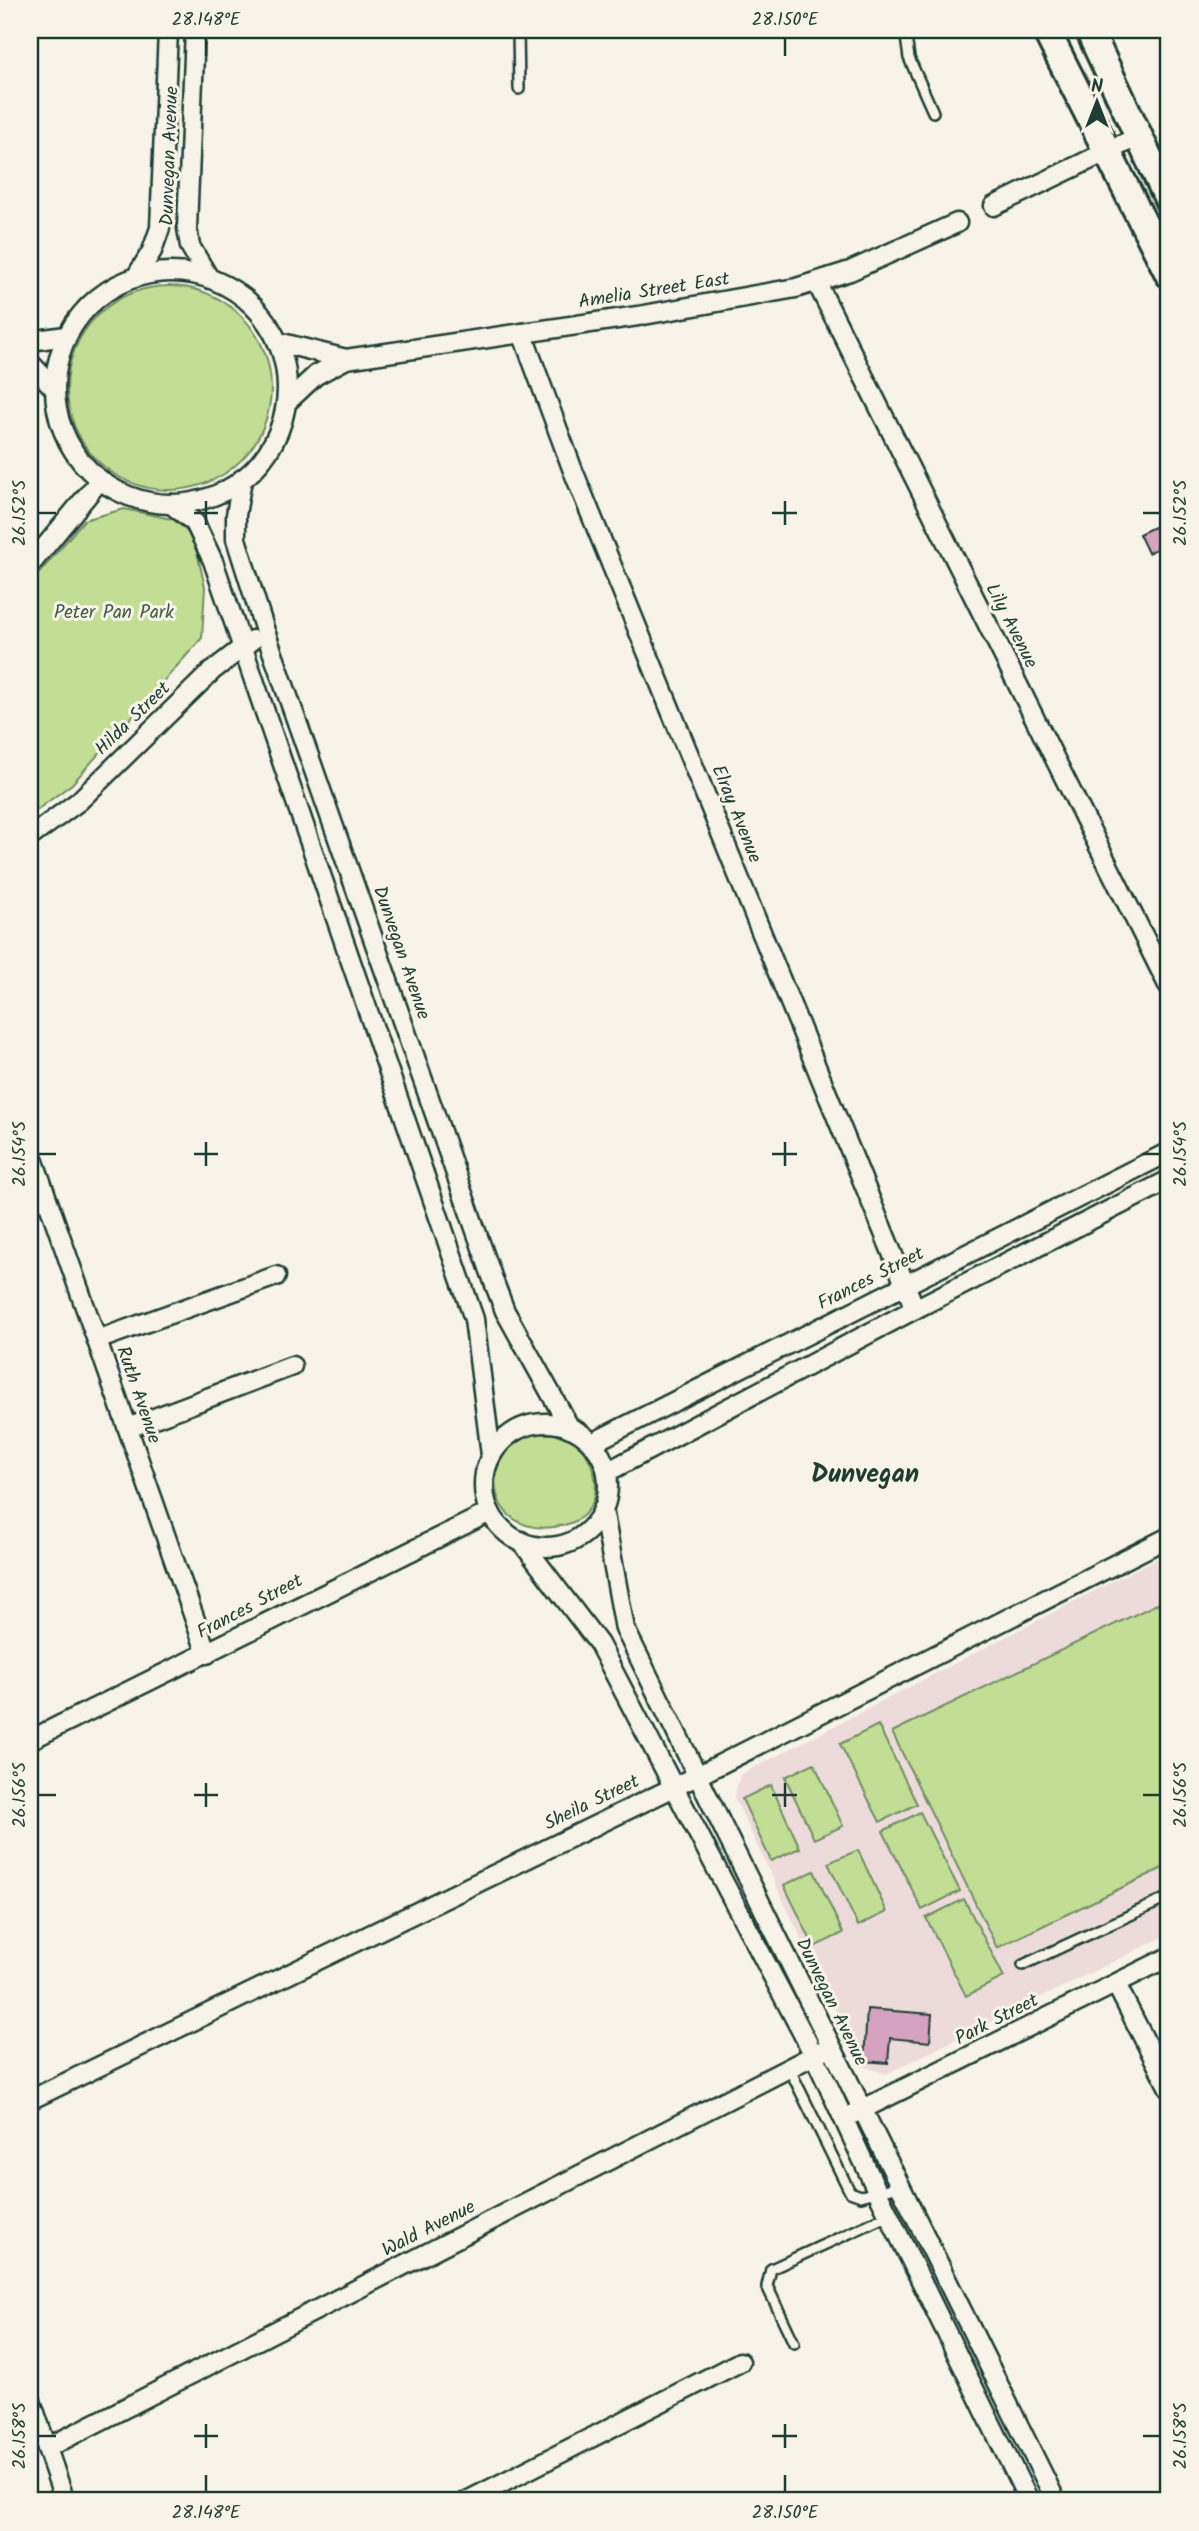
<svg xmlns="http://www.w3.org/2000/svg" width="1199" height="2531" viewBox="0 0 1199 2531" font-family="Kalam,sans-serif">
<rect width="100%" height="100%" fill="#f7f3e8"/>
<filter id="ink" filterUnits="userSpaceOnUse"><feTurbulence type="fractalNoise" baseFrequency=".0143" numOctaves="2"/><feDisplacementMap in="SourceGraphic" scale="14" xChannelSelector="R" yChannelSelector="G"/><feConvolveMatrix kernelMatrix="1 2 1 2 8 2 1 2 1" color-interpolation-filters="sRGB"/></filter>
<g filter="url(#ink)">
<polygon fill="#eddbdc" points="1169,1552 1169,1934 886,2074 862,2066 734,1797 740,1775"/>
<g fill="#c2dd94" stroke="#708d64" stroke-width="2">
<circle cx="169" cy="388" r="102"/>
<polygon points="124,509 176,520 194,539 205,587 202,638 72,784 30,815 30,584 84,520"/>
<path d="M541,1432C550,1433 560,1434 568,1437C590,1448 604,1485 590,1507C582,1521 568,1525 554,1527C483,1537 474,1444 541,1432Z"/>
<polygon points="1169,1598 1169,1865 997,1948 892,1732"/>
<polygon points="878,1725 917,1804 880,1822 840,1744"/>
<polygon points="814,1763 843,1826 814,1839 785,1777"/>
<polygon points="771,1785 800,1848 771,1861 742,1799"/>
<polygon points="920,1812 960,1891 922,1910 883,1831"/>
<polygon points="858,1850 887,1912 858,1926 828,1863"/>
<polygon points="814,1871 843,1933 814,1947 784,1885"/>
<polygon points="964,1899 1004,1977 966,1996 926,1918"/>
</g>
<g fill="#d5a3c0" stroke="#1f3d34" stroke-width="2">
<polygon points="1169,520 1169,543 1148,553 1139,534"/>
<polygon points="867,2009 932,2014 930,2042 890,2038 888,2063 864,2061"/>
</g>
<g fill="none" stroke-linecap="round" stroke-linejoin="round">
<defs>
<g id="lane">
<polyline points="518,30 519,89"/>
<polyline points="905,30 909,58 933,112"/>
<polyline points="1023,1965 1169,1897"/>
<polyline points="789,2068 850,2192 861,2196 899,2186"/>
<polyline points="794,2343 767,2286 771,2269 889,2215"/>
</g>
<g id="street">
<polyline points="195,30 187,228 190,246 209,278"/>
<polyline points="994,206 1137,137"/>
<circle cx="171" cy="388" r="116"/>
<polyline points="136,277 152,251 160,228 168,30"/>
<polyline points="817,283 1169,987"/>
<polyline points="522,333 572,468 915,1309"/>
<polyline points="30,341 66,336"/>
<polyline points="278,342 346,359"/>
<polyline points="30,363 54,388"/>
<polyline points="287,402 316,375 346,359 638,316 796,288 850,271 957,223"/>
<polyline points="242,479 236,515 236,539 265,631 495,1285 505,1311 570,1428"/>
<polyline points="171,504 195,523 213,561 474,1319 491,1455"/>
<polyline points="30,565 100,480"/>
<polyline points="30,837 79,801 212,671 252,640"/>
<polyline points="30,1150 207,1654"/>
<polyline points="97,1340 276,1276"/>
<circle cx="546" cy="1485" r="62"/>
<polyline points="128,1428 292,1366"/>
<polyline points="592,1443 1169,1152"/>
<polyline points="607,1472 915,1309 1169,1180"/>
<polyline points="603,1509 625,1629 1056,2501"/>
<polyline points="521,1541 599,1644 814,2055 878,2193 1029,2501"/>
<polyline points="30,1740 490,1512"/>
<polyline points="1116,1984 1169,2088"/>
<polyline points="30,2100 697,1776 1169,1537"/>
<polyline points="853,2114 1169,1957"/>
<polyline points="30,2398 65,2501"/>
<polyline points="47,2448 822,2051"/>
<polyline points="467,2501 740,2362"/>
</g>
<g id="secondary">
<polyline points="1046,30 1169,274"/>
<polyline points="1089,30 1169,201"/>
</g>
</defs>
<use href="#lane" stroke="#1f3d34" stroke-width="14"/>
<use href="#street" stroke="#1f3d34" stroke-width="23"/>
<use href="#secondary" stroke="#1f3d34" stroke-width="32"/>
<use href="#lane" stroke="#f7f3e8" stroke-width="9"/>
<use href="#street" stroke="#f7f3e8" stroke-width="18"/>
<use href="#secondary" stroke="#f7f3e8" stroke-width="26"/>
</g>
</g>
<path fill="none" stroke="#1f3d34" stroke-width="2.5" d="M206,38V56M785,38V56M206,501V525M785,501V525M38,513H56M194,513H218M772,513H797M1143,513H1160M206,1142V1166M785,1142V1166M38,1154H56M194,1154H218M772,1154H797M1143,1154H1160M206,1783V1807M785,1783V1807M38,1795H56M194,1795H218M772,1795H797M1143,1795H1160M206,2424V2448M785,2424V2448M38,2436H56M194,2436H218M772,2436H797M1143,2436H1160M206,2475V2492M785,2475V2492"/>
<g text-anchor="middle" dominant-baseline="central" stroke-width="6" stroke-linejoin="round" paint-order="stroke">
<g font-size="19" fill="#1f3d34" stroke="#f7f3e8">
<text transform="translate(170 156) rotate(-88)">Dunvegan Avenue</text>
<text transform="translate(654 291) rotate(-9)">Amelia Street East</text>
<text transform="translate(1011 626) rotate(63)">Lily Avenue</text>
<text transform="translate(133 719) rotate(-44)">Hilda Street</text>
<text transform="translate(736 814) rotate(68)">Elray Avenue</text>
<text transform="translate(401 953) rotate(71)">Dunvegan Avenue</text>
<text transform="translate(871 1279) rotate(-27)">Frances Street</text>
<text transform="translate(138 1395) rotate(71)">Ruth Avenue</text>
<text transform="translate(250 1607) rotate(-28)">Frances Street</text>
<text transform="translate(592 1803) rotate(-26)">Sheila Street</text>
<text transform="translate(831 2002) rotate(64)">Dunvegan Avenue</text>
<text transform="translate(997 2020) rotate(-27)">Park Street</text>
<text transform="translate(429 2229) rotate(-27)">Wald Avenue</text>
</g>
<g font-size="19" fill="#405d47" stroke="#f7f3e8">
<text x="114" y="613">Peter Pan Park</text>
</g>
<g font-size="26" font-weight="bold" fill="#1f3d34" stroke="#f7f3e8">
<text x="865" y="1475">Dunvegan</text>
</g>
</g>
<rect width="1199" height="2531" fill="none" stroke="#f7f3e8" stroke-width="77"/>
<g transform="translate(1097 102)" stroke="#f7f3e8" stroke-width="5" paint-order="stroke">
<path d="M0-5L12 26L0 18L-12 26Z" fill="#1f3d34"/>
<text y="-10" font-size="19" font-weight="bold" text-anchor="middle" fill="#1f3d34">N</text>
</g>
<rect x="38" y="38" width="1122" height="2454" fill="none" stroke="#1f3d34" stroke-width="2.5"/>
<g font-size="18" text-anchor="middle" fill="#1f3d34">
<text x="206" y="25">28.148°E</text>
<text x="785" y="25">28.150°E</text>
<text transform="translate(19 513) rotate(-90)" y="6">26.152°S</text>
<text transform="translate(1180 513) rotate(-90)" y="6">26.152°S</text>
<text transform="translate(19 1154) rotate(-90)" y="6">26.154°S</text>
<text transform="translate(1180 1154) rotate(-90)" y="6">26.154°S</text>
<text transform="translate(19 1795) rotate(-90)" y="6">26.156°S</text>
<text transform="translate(1180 1795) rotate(-90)" y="6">26.156°S</text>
<text transform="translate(19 2436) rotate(-90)" y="6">26.158°S</text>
<text transform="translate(1180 2436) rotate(-90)" y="6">26.158°S</text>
<text x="206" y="2518">28.148°E</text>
<text x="785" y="2518">28.150°E</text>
</g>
</svg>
